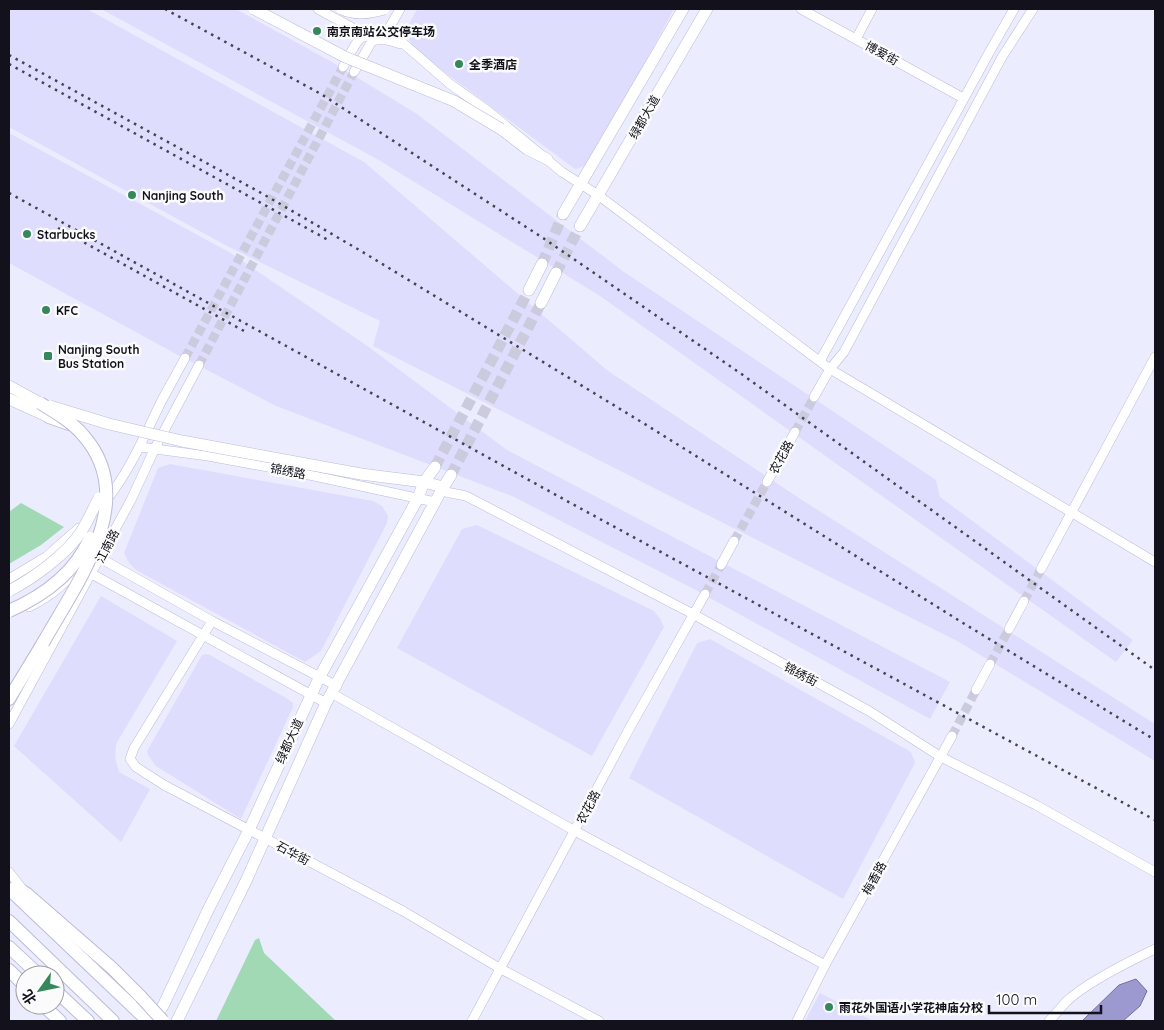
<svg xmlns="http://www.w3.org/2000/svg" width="1164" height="1030" viewBox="0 0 1164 1030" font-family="Quicksand,'Noto Sans SC',sans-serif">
<rect width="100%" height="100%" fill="#ececff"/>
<g fill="#deddfd">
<polygon points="9,9 87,9 364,162 608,371 802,500 1155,724 1155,761 959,642 373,346 380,321 227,246 9,127"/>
<polygon points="101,9 236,9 330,61 417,114 624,272 936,480 940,497 1133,640 1116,662 600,296 377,159"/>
<polygon points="417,9 674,9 590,165 575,169 412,48 407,28"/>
<polygon points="9,133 229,252 366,345 507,450 950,682 930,719 690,587 512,496 276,406 178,355 9,263"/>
<polygon points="170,464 373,501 382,506 388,516 387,523 321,651 305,662 136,570 129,563 124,553 158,468"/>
<polygon points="477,525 654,611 661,620 664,627 592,756 397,648 462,529"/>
<polygon points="101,596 177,641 116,744 115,758 119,772 150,789 121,842 14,746"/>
<polygon points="710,639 911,752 915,763 843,899 629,778 697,643"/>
<polygon points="208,654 288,699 293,703 293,707 241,819 156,766 148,755 147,751 202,655"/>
<polygon points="820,993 873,1021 805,1021"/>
</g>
<g fill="#a1d9b5">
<polygon points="21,503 64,527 41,545 9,564 9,512"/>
<polygon points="259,938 264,953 336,1021 216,1021 255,940"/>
</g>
<polygon fill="#9c99d1" stroke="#73709b" points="1136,979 1147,991 1140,1006 1123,1021 1082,1021 1119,985"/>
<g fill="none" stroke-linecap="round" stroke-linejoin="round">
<g stroke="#cbcbdd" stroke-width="9" stroke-dasharray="9 4.5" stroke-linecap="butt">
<polyline points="185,358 343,67"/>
<polyline points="199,365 354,72"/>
<polyline points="795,432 814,397"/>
<polyline points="734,541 767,482"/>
<polyline points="705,594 721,565"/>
<polyline points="1024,601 1041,569"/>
<polyline points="990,664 1009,629"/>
<polyline points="952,736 976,690"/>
</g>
<g stroke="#cbcbdd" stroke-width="11" stroke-dasharray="11 5.5" stroke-linecap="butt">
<polyline points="542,264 563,214"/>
<polyline points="556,273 580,226"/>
<polyline points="435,467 529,290"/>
<polyline points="451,475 541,303"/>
</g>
<defs>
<g id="minor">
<polyline points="318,9 351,27 364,37"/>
<polyline points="801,9 963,98"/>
<polyline points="387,37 387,32 400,9"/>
<polyline points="856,39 872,9"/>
<path d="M343,67C357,42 363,19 397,38L450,84L488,111L562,172L598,195L830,369L1155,562"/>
<path d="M354,72L372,41C382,38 391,40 400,44"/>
<polyline points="820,361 990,51 1014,9"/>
<polyline points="814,397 830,369 844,352 1002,57 1033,9"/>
<polyline points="140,447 208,456 305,474 435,502"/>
<polyline points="767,482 795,432"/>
<polyline points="441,491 466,496 693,614 869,711 941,757 1036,805 1155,872"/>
<path d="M104,503C129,473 144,437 161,402C169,387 177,373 185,358"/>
<polyline points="100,558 212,621 337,686"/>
<polyline points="721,565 734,541"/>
<polyline points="1041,569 1155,357"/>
<polyline points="92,574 326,703"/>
<polyline points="9,579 47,556 79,528"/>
<path d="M29,607C51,596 68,583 81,563"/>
<polyline points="212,621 134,748 130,759 136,767 164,785 403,911 501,969 599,1021"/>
<polyline points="1009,629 1024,601"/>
<polyline points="976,690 990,664"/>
<polyline points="333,694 575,831 825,965"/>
<polyline points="9,724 131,500 155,448 199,365"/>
<polyline points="9,872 23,890"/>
<polyline points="472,1021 628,731 705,594"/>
<polyline points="797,1021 825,965 952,736"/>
<path d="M1049,1021C1055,1015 1061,1007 1067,1001C1087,982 1130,961 1155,949"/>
</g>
<g id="major">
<polyline points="501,129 527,149 547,159"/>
<polyline points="563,214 683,9"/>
<polyline points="580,226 707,9"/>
<polyline points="529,290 542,264"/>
<polyline points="541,303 556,273"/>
<polyline points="9,386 40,403"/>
<polyline points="9,399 49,417"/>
<polyline points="361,474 424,482 443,487"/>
<polyline points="154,1021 164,1004 208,910 249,830 319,678 418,498 424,482 435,467"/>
<polyline points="177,1021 246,881 326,703 441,491 451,475"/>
</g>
<g id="highway">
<polyline points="49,417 69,424"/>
<polyline points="9,699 43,643"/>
<polyline points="16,887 27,894 112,968 141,997"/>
<polyline points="9,889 148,1021"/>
<polyline points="9,921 113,1021"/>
<polyline points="9,947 39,975"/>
<polyline points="9,970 25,986"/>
<polyline points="55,990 88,1021"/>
<polyline points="43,1005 60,1021"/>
</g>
</defs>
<use href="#minor" stroke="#bcbbda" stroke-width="10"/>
<use href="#major" stroke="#bcbbda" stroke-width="12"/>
<use href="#highway" stroke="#bcbbda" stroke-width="14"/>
<use href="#minor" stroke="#fff" stroke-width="9"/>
<use href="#major" stroke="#fff" stroke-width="11"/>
<use href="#highway" stroke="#fff" stroke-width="12"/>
<g stroke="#454451" stroke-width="2.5" stroke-dasharray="2.5 5" stroke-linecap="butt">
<polyline points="165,9 321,94 543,238 740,373 1155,670"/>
<polyline points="9,55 263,194 361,251 648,426 963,623 1155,740"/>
<polyline points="9,64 330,241"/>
<polyline points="9,193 576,506 1155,820"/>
<polyline points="58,228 244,331"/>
</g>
<defs>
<g id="major-bridge">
<polyline points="254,9 345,57 454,101 501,129"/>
<path d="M342,9C355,15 371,13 384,9"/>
<polyline points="50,406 109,424 182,441 361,474"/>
<path d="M9,591C32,579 67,554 81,532C88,521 93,509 99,498"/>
</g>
<g id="highway-bridge">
<path d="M40,403C55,412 72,422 83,435C141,500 77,582 43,643"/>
<path d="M9,611C43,596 75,573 90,538"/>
<polyline points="141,997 163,1021"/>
</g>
</defs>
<use href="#major-bridge" stroke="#bcbbda" stroke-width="12" stroke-linecap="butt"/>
<use href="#highway-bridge" stroke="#bcbbda" stroke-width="14" stroke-linecap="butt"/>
<use href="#major-bridge" stroke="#fff" stroke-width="11"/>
<use href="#highway-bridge" stroke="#fff" stroke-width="12"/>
</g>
<g fill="#35885b" stroke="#fbfbfb" stroke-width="2">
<circle cx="317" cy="31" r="5"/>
<circle cx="459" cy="64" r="5"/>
<circle cx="132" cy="195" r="5"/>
<circle cx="27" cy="234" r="5"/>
<circle cx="46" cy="310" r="5"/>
<rect x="43" y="351" width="10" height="10" rx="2.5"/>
<circle cx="829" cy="1007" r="5"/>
</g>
<g text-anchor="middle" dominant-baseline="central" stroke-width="5" stroke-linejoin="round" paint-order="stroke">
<g font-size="12" font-weight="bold" fill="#12111c" stroke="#fbfbfb" text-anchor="start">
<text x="327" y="31">南京南站公交停车场</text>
<text x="469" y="64">全季酒店</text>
<text x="142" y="195">Nanjing South</text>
<text x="37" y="234">Starbucks</text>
<text x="56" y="310">KFC</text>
<text x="58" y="349">Nanjing South<tspan x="58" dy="14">Bus Station</tspan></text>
<text x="839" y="1007">雨花外国语小学花神庙分校</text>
</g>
<g font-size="12" fill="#12111c" stroke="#fbfbfb">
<text transform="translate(882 53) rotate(29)">博爱街</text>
<text transform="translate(644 117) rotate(-60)">绿都大道</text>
<text transform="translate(781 457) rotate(-61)">农花路</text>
<text transform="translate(288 471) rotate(11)">锦绣路</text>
<text transform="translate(107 546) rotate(-62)">江南路</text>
<text transform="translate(801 674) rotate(28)">锦绣街</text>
<text transform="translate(289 741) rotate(-65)">绿都大道</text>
<text transform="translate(588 807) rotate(-62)">农花路</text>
<text transform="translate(293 853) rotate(28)">石华街</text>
<text transform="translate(874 878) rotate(-61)">梅香路</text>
</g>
</g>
<rect width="1164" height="1030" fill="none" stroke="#12111c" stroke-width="20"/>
<g transform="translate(40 990) rotate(237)"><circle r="24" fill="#fbfbfb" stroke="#9e9da2"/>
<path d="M0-4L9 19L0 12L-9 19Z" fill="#35885b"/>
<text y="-8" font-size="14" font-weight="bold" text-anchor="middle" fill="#12111c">北</text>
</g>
<path d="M989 1005v8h112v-8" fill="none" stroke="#12111c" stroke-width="2.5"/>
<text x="996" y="1005" font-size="15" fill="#12111c" stroke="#fbfbfb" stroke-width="4" paint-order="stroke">100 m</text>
</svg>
